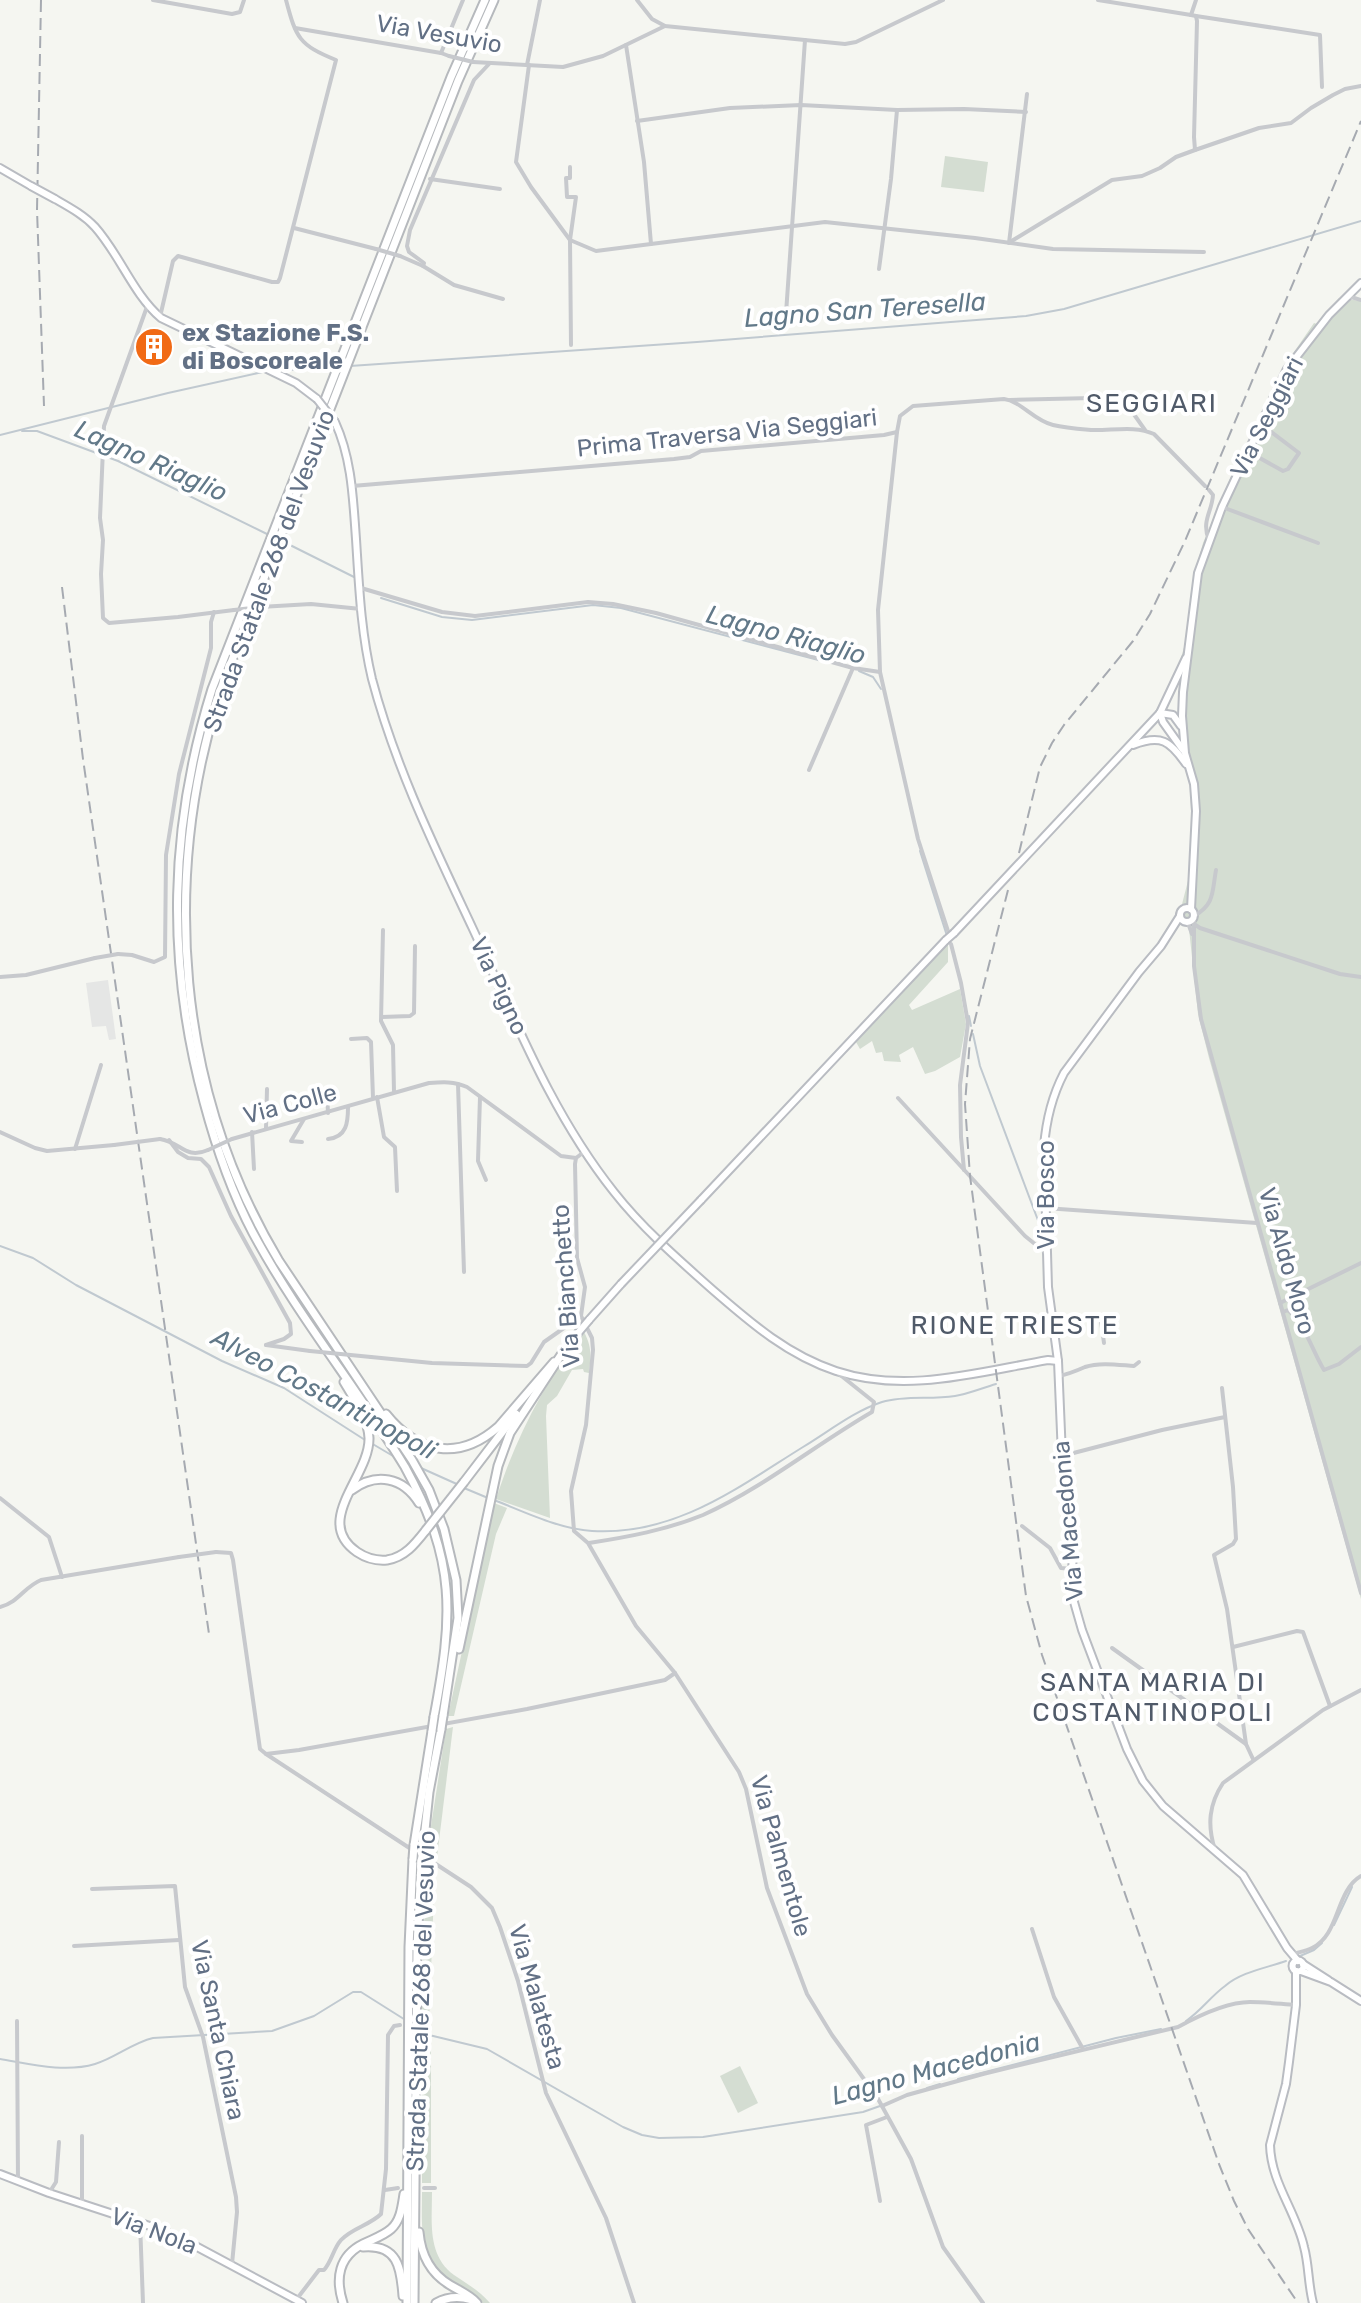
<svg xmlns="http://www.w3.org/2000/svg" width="1361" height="2303" viewBox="0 0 1361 2303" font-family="Rubik,sans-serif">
<rect width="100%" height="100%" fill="#f5f6f1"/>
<polygon fill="#e5e6e5" points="108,980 116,1039 109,1040 106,1026 92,1027 86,983"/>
<g fill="#d4ddd2">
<polygon points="945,156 988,162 984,192 941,187"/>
<polygon points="1339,298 1361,301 1361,1599 1209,1058 1198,1014 1189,929 1180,912 1191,869 1192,842 1190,779 1184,762 1180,661 1188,634 1191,591 1196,568 1203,543 1232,474 1257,431 1285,365 1314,323 1317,324"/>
<polygon points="948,944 948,962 909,1005 912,1010 960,989 966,1024 960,1057 935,1071 925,1074 913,1047 899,1055 901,1062 884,1061 882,1052 876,1053 872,1041 860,1049 856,1042"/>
<path d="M584,1332C592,1347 591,1356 589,1373L584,1372L583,1369L572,1370L557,1396L547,1405L546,1416L550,1518L496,1499C516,1437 544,1383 584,1332Z"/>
<polygon points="494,1503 507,1508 496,1534 454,1716 448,1716"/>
<polygon points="453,1727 437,1857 427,1852 446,1729"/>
<polygon points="426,1860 435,1865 429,2025 421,2020"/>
<polygon points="422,2040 431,2047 431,2183 422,2183"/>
<polygon points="740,2066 758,2103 738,2113 720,2076"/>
<path d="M422,2192H432C432,2222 427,2255 454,2275C467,2284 480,2291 490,2303H483C472,2293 458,2288 446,2280C418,2259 422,2222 422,2192Z"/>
</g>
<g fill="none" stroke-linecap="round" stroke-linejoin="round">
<g stroke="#c0c9d0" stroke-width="2">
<polyline points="350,366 697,342 1026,316 1064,309 1361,221"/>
<polyline points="278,371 335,366"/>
<polyline points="22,431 37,431 118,461 269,535"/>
<polyline points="0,435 168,393 267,371"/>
<polyline points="282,541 354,577"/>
<polyline points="381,598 442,617 472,620 593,605 621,608 826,662"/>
<polyline points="859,671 873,677 881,689"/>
<polyline points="920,851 947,936"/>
<polyline points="969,1016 971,1026"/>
<polyline points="973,1034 980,1066 1042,1231"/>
<polyline points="0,1246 33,1258 76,1285 222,1361 284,1388 365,1440"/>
<polyline points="371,1443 393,1456"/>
<polyline points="421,1468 459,1485"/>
<polyline points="464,1488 488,1498"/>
<path d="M494,1500C525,1512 559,1529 592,1531C675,1536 737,1488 803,1447C828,1432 854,1411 882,1402C906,1395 930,1400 955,1396C968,1394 982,1388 996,1384"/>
<polyline points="1334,1925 1352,1887"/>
<polyline points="1300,1956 1314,1950 1322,1943"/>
<path d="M1186,2021C1202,2010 1210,1997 1225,1986C1241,1972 1266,1968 1286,1961"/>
<polyline points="420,2029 429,2035 487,2049 623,2127 642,2135 659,2138 703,2137 863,2112 880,2106"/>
<path d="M0,2059C30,2064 65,2073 95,2064C115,2058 132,2043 153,2038L272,2031L314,2016L353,1992H361L407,2021"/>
<polyline points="958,2079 1116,2038 1161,2029"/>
<polyline points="927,2088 940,2084"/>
</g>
<defs>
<g id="secondary">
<polyline points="0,168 31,186"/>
<path d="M55,199C69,207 84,215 95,227C120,255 133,294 161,318L296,383L317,399"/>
<path d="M335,422C352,459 353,499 356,539C359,586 361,633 372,679C395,766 434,846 472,927C515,1019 551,1113 614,1192C643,1229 679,1260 714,1291C752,1324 788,1355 836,1371C906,1394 978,1372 1048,1360L1058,1361"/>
<polyline points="1160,713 1163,722 1183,750"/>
<polyline points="1160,713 1173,715 1181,726"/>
<path d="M1133,745C1161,734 1170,741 1186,764"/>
<circle cx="1187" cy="915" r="7"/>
<polyline points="1191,909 1196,811 1194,784 1185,753 1182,716 1183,692 1198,573 1222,507 1287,369 1329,315 1361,283"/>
<path d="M1180,916L1161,946L1139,972L1064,1073C1052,1096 1046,1121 1044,1147L1048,1287L1058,1361L1062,1456L1073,1534L1072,1582L1074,1602L1082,1630L1127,1749L1143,1781L1163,1806L1243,1875L1287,1948L1298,1961"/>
<polyline points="954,933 1160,713 1186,658"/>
<polyline points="701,1200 946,940"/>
<polyline points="589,1320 621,1284"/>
<polyline points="561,1355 578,1333"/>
<circle cx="1298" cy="1966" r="5.5"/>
<polyline points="1303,1964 1328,1980"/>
<path d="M1296,1971V2005L1289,2062L1286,2084L1270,2145C1271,2183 1296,2211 1304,2247C1309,2265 1308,2284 1313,2303"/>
<polyline points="1301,1971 1331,1982 1361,2001"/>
<polyline points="0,2174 49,2193 159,2229 186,2241 302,2303"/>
</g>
<g id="highway">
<path d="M344,1382C354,1399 368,1417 369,1438C370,1476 312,1521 357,1552C366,1558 376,1561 387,1560C405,1557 415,1544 426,1530"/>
<path d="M386,1414C418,1454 459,1461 498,1427L554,1362"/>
<polyline points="464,1482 516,1414"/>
<path d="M352,1490C376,1472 403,1477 419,1503"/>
<polyline points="459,1649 498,1466 510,1433 561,1355"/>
<path d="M443,1716L458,1618L456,1580L444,1529L429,1490L412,1460L279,1261C176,1090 161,880 220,691L458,81L494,0"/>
<path d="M434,1717C453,1615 457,1562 405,1467C357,1388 297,1315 253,1233C231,1191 216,1147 204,1102C166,962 169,827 212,689L451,77L485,0"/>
<polyline points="414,1845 432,1731"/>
<polyline points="423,1849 429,1792 441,1729"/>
<path d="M419,2232C421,2255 430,2273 450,2285C460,2291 470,2295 477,2303"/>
<path d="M363,2247C398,2244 401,2268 403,2296"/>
<path d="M343,2303C335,2278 339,2256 363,2244C373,2239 383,2236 391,2229C401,2220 402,2206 404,2194"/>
<polyline points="407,2303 409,1947 413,1859"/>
<polyline points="414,2303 417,1948 421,1863"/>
<path d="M436,2303C447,2297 459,2296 472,2300"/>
</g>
</defs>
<use href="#secondary" stroke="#b9bcc2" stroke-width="10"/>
<use href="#highway" stroke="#b6b9bd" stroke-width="11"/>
<g stroke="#c7c9cd" stroke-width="4">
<polyline points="153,0 232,14 240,12 244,0"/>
<polyline points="637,0 652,19 665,26 845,44 856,42 943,0"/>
<polyline points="1098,0 1191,15"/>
<polyline points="1191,15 1196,16 1197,21 1194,137 1195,150 1259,128 1291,123 1311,108 1333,95 1345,89 1361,86"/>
<polyline points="1191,15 1196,0"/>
<polyline points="1196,16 1320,35 1322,87"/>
<polyline points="295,28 441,53 449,56"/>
<polyline points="441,53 463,0"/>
<polyline points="473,62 563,67 603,56 665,26"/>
<polyline points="527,65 540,0"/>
<polyline points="529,65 516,162 531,187 570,240 596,251 651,244 644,162 626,45"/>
<polyline points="637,121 730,108 801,105 897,110 964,109 1026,112"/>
<polyline points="570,167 570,178 566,178 567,197 576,197 570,240 571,345"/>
<polyline points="430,179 500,189"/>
<polyline points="294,228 376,249"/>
<polyline points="1010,242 1112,180 1142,176 1160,168 1176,157 1195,150"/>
<polyline points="1009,243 1027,94"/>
<polyline points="651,244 825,222 975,238 1053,249 1204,252"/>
<polyline points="400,256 423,266 454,285 503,299"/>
<polyline points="423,266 424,263 409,252 407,246 410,230 474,80 489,64"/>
<polyline points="879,269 891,179 897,110"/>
<polyline points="1348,296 1361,300"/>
<polyline points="148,304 104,426 100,518 103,540 101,574 103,618 109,623 178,617 234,610"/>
<path d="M160,317L173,261L178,256L272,282H278L280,278L336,60C299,45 296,38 286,0"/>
<polyline points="785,328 805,40"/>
<polyline points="1010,400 1093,398 1116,394 1121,396 1145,430"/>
<polyline points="1249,452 1283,471 1288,469 1299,453 1262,425"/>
<polyline points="352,486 674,459 690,457 701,451 884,435 897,432"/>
<polyline points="1222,507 1318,543"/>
<path d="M1209,540C1201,521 1212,512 1213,495L1209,490"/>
<polyline points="361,588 442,612 475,616 588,602 613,604 656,613 853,668"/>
<polyline points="260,607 311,604 361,609"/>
<polyline points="809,770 853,668 880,672"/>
<path d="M1194,916C1215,904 1212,892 1216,870"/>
<polyline points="1194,918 1194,966 1201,1019 1361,1593"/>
<polyline points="1188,923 1192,934"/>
<polyline points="1194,924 1200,928 1340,974 1361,977"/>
<polyline points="383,930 381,1021 393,1045 394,1092"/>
<path d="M948,931L918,839L880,672L878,610L897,432L900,416L913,406L1004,399C1021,401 1034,421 1053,425C1065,428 1079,429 1091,430C1111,431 1135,425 1154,434L1205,486"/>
<polyline points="951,944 961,983 968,1023 960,1085 961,1137 964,1170"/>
<polyline points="118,954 132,955 154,962 165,957 166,855 179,774 211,648 211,622 214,612"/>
<polyline points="0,977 26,975 95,958"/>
<polyline points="382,1017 410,1016 414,1013 415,946"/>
<polyline points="351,1039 367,1038 371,1042 373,1098"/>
<polyline points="458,1084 464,1272"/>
<polyline points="327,1093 328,1113"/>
<polyline points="377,1097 384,1137 395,1147 397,1191"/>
<polyline points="480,1097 478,1161 486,1180"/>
<polyline points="898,1098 1025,1236 1046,1253"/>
<polyline points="266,1128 267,1089"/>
<polyline points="0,1132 35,1148 47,1151 114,1145"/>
<polyline points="252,1132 254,1169"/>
<path d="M160,1139C181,1142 185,1160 208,1150"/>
<path d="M232,1139L429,1083C442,1082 454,1081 467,1087L561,1156L576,1158"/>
<path d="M328,1139C347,1137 348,1122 348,1107"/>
<polyline points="169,1140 178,1152 188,1158 201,1159 209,1167 231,1216 290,1323 291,1334 284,1339 266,1345"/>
<polyline points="302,1142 291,1141 304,1119"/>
<polyline points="75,1149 101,1065"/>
<polyline points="584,1152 576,1158 575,1164 577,1258 585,1287 581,1316 592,1338 593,1350 586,1425 571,1491 574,1531 588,1543 636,1626 675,1673 739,1772 746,1789 767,1888 807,1994 832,2035 877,2097 911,2159 943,2247 983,2303"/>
<polyline points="1045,1208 1257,1223"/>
<polyline points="1280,1303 1361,1263"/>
<path d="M1283,1312L1288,1310C1306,1326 1312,1350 1324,1370L1339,1364L1361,1347"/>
<polyline points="1054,1324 1095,1317 1101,1321 1104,1343"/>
<polyline points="266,1345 310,1351"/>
<polyline points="371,1357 432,1363 527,1366 531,1363 544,1342 581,1316"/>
<path d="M1059,1376C1069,1374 1076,1371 1085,1367C1100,1362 1119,1365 1134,1366L1139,1362"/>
<polyline points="1222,1388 1233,1487 1236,1539 1233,1544 1214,1555 1227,1609 1246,1744 1253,1759"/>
<polyline points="1062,1456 1162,1430 1225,1417"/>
<polyline points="0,1498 49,1537 62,1577"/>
<polyline points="1022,1526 1050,1548 1061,1568 1072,1569"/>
<path d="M589,1543C628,1537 666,1530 703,1515C763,1488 815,1445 872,1412L874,1402L839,1374"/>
<polyline points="216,1552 231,1553 233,1560 260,1749 266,1754 299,1750 527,1709 651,1683 665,1680 675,1673"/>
<path d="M0,1607C19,1602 24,1587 41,1580L179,1557"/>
<polyline points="1233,1647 1297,1631 1303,1632 1330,1706"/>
<polyline points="1112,1648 1246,1744"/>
<polyline points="266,1754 414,1851"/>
<path d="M1215,1850C1207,1825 1209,1804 1223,1783L1323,1710L1361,1690"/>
<polyline points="422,1855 471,1887 492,1908 500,1927 518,1981 546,2093 606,2218 634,2303"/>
<polyline points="92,1889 175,1886 185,1987 203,2037 236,2197 237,2212 232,2264"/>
<polyline points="1032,1929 1054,1997 1083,2049"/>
<polyline points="74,1946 179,1940"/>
<path d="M1293,1954C1299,1952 1306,1951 1312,1948C1340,1935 1335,1891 1361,1876"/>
<polyline points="17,2021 18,2181"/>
<path d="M882,2106L907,2095L983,2074L1178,2027C1198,2016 1226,2002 1250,2002C1265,2002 1281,2004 1296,2005"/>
<polyline points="424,2188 435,2188"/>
<polyline points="385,2190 398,2188"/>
<polyline points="49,2193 56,2182 59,2142"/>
<polyline points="880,2201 866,2125 887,2117"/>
<polyline points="82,2205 82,2136"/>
<polyline points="140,2222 143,2303"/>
<path d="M296,2300L319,2270H324C332,2261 333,2249 341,2240C352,2228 370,2225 381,2214L386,2169L388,2035L394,2026L400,2025"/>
</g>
<use href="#secondary" stroke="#fff" stroke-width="6"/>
<use href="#highway" stroke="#fff" stroke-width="7"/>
<g stroke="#a6aab1" stroke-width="2" stroke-dasharray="12 6" stroke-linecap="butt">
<polyline points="41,0 37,210 44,406"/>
<polyline points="62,587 83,759 209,1634"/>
<polyline points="1019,853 1040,767 1052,743 1064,725 1133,641 1150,614 1185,541 1361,121"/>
<polyline points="1008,890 970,1039 965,1104 970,1176 1026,1596 1042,1655 1219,2164 1234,2201 1248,2229 1298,2303"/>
</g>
<defs>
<g id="secondary-bridge">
<polyline points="31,186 55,199"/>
<polyline points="317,399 335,422"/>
<polyline points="946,940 954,933"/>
<polyline points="621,1284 701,1200"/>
<polyline points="578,1333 589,1320"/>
</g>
<g id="highway-bridge">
<polyline points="426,1530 464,1482"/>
<polyline points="441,1729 443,1716"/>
<polyline points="432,1731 434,1717"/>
<polyline points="413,1859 414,1845"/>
<polyline points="421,1863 423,1849"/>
</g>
</defs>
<use href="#secondary-bridge" stroke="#b9bcc2" stroke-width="10" stroke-linecap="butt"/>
<use href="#highway-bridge" stroke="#b6b9bd" stroke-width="11" stroke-linecap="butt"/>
<g stroke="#c7c9cd" stroke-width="4">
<polyline points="449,56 473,62"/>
<polyline points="376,249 400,256"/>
<polyline points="234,610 260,607"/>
<polyline points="95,958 118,954"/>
<polyline points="114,1145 160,1139"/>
<polyline points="208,1150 232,1139"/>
<polyline points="310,1351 371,1357"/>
<polyline points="179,1557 216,1552"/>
</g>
<use href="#secondary-bridge" stroke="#fff" stroke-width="6"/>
<use href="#highway-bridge" stroke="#fff" stroke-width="7"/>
</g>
<defs>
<symbol id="building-disc" viewBox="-11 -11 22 22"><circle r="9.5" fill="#f16a15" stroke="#fff"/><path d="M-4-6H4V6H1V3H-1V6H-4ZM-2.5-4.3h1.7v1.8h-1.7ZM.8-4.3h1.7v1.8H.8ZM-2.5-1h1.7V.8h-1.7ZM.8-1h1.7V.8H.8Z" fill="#fff"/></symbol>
</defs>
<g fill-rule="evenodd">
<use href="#building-disc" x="132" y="325" width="44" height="44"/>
</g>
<g text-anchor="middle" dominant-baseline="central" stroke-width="8" stroke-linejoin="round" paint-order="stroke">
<g font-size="24" fill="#627085" stroke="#fff">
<text transform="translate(439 34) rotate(10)">Via Vesuvio</text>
<text transform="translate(1267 417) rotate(-63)">Via Seggiari</text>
<text transform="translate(727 433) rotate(-6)">Prima Traversa Via Seggiari</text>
<text transform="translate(269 571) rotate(-70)">Strada Statale 268 del Vesuvio</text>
<text transform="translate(499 986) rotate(65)">Via Pigno</text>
<text transform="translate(290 1104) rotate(-15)">Via Colle</text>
<text transform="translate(1046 1195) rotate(-90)">Via Bosco</text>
<text transform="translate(1287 1261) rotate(74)">Via Aldo Moro</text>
<text transform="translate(566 1286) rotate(-94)">Via Bianchetto</text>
<text transform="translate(1068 1521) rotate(-95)">Via Macedonia</text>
<text transform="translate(781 1856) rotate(74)">Via Palmentole</text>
<text transform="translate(537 1997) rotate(74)">Via Malatesta</text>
<text transform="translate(421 2001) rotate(-88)">Strada Statale 268 del Vesuvio</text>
<text transform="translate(218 2030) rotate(78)">Via Santa Chiara</text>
<text transform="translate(154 2231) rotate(21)">Via Nola</text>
</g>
<g font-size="24" font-weight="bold" fill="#627085" stroke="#fff" text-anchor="start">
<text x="182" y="333">ex Stazione F.S.<tspan x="182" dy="28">di Boscoreale</tspan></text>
</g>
<g font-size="26" font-style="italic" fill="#627989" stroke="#fff">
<text transform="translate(865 310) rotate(-4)">Lagno San Teresella</text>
<text transform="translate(151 461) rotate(24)">Lagno Riaglio</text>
<text transform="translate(786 635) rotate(15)">Lagno Riaglio</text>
<text transform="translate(324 1394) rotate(28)">Alveo Costantinopoli</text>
<text transform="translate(936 2069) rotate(-15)">Lagno Macedonia</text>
</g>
<g font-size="26" letter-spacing="2" fill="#505a69" stroke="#fff">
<text x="1152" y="403">SEGGIARI</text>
<text x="1015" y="1325">RIONE TRIESTE</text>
<text x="1153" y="1682">SANTA MARIA DI<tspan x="1153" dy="30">COSTANTINOPOLI</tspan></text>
</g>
</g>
</svg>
